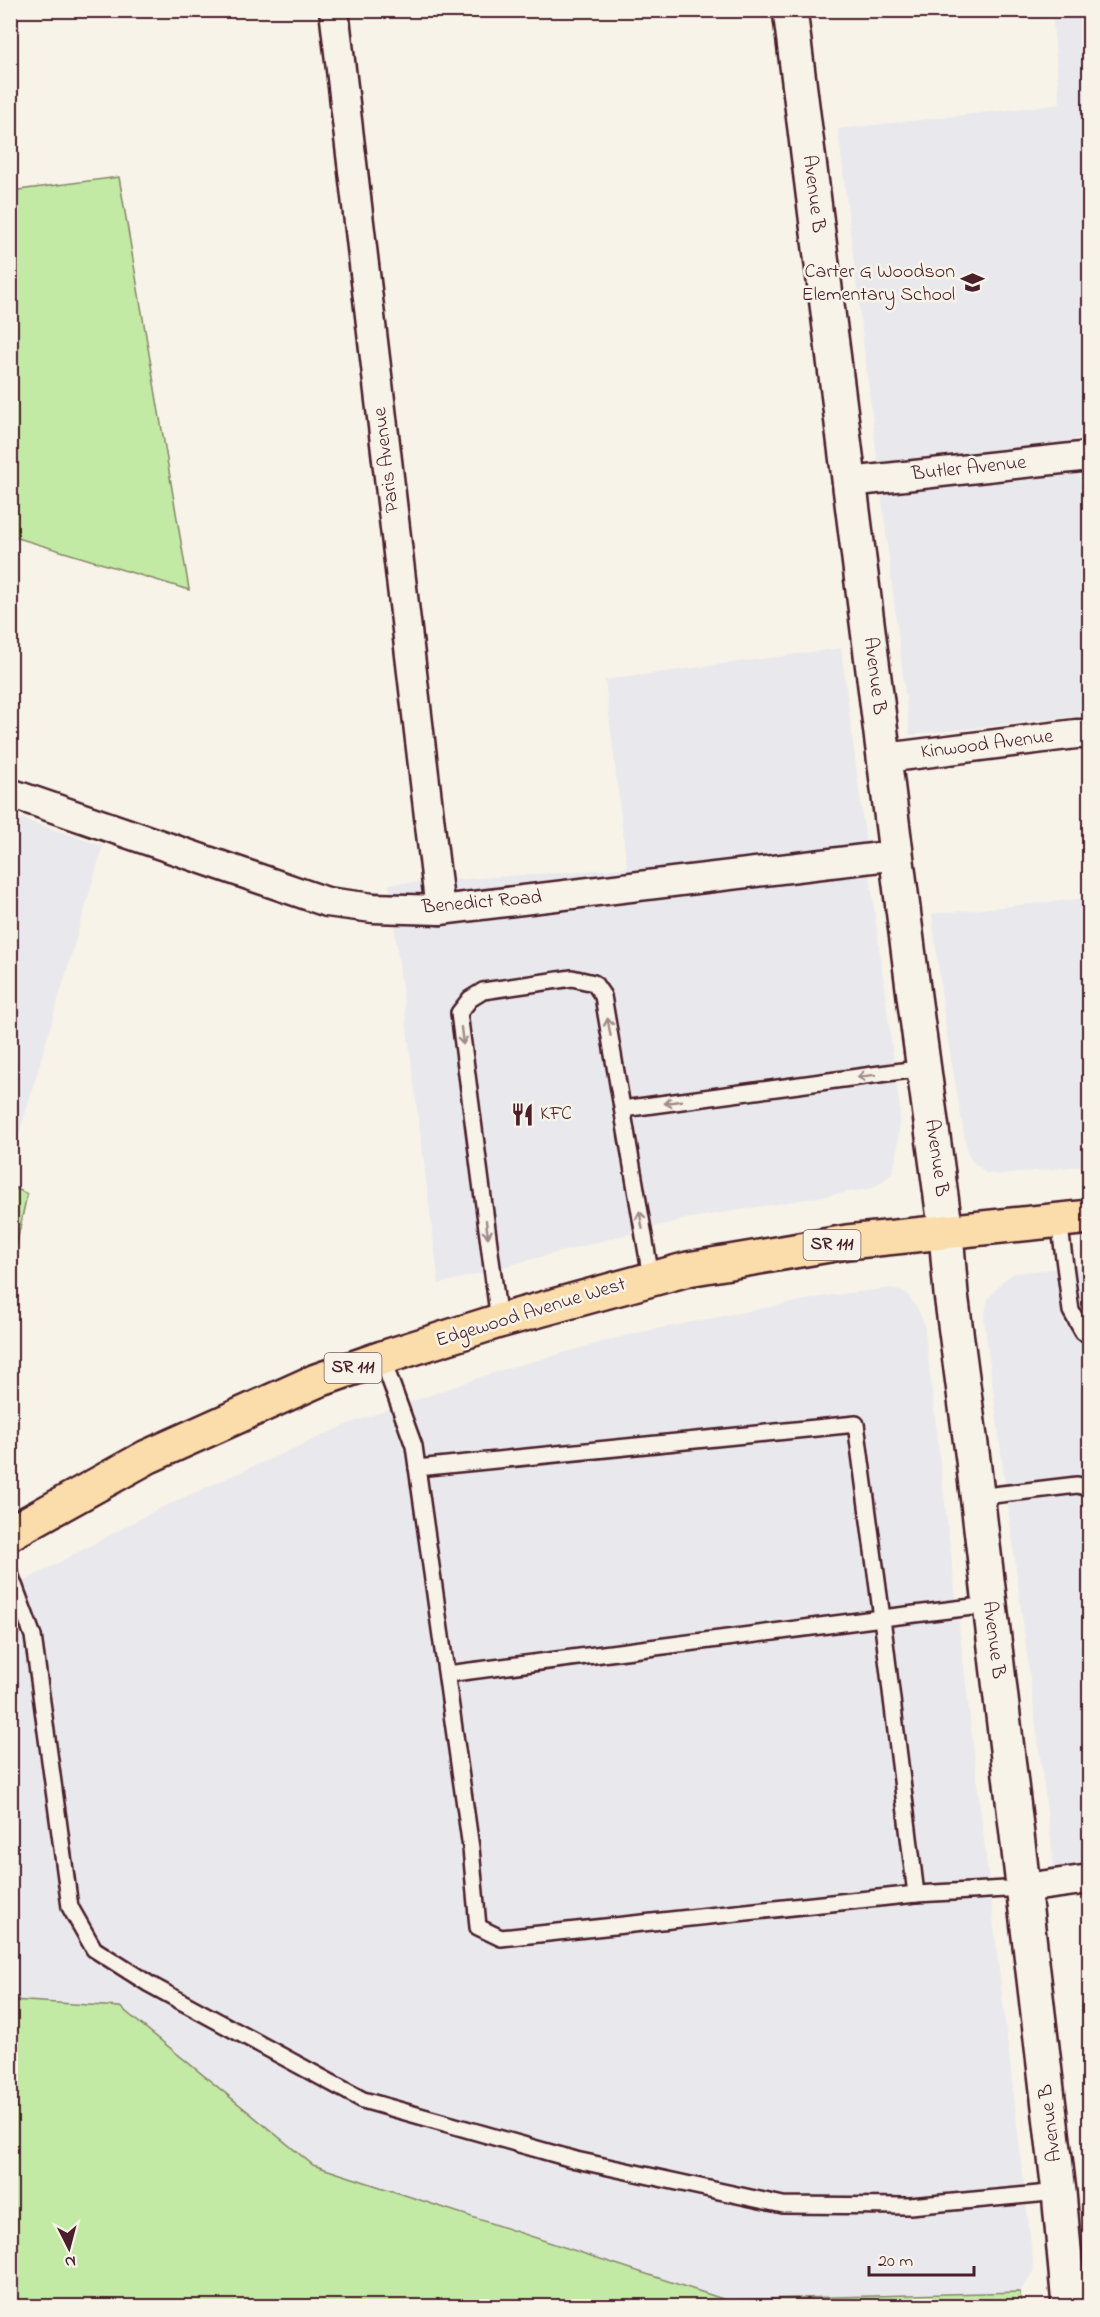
<svg xmlns="http://www.w3.org/2000/svg" width="1100" height="2317" viewBox="0 0 1100 2317" font-family="'Indie Flower',sans-serif">
<rect width="100%" height="100%" fill="#f7f3e8"/>
<filter id="ink" filterUnits="userSpaceOnUse"><feTurbulence type="fractalNoise" baseFrequency=".0167" numOctaves="2"/><feDisplacementMap in="SourceGraphic" scale="12" xChannelSelector="R" yChannelSelector="G"/><feConvolveMatrix kernelMatrix="1 2 1 2 8 2 1 2 1" color-interpolation-filters="sRGB"/></filter>
<g filter="url(#ink)">
<g fill="#e9e9ed">
<polygon points="1052,11 1089,11 1090,437 1074,439 1090,546 1089,715 910,735 838,129 1060,104"/>
<polygon points="841,648 900,1111 897,1155 892,1174 873,1188 685,1219 439,1284 389,884 627,868 605,680"/>
<polygon points="11,815 103,846 11,1163 10,815"/>
<polygon points="1089,898 1089,1165 1001,1175 986,1173 971,1160 967,1151 945,1024 932,914"/>
<polygon points="1089,1265 1089,1870 1058,1897 984,1319 988,1299 1003,1281 1014,1273"/>
<polygon points="891,1288 906,1293 917,1307 924,1323 1034,2270 1020,2292 726,2300 313,2165 120,2007 11,2000 10,1589 156,1510 348,1424 498,1371 631,1334 826,1296"/>
</g>
<g fill="#c3eaa5" stroke="#868468" stroke-width="1.5">
<polygon points="119,177 189,589 189,590 11,536 11,191"/>
<polygon points="11,1186 27,1194 11,1272"/>
<polygon points="11,2000 120,2007 313,2165 726,2300 1020,2292 1021,2306 11,2306"/>
</g>
<g fill="none" stroke-linecap="round" stroke-linejoin="round">
<defs>
<g id="service">
<polyline points="623,1109 924,1068"/>
<polyline points="1059,1220 1071,1311 1083,1332 1090,1335"/>
<polyline points="499,1321 459,1013 470,999 483,991 572,978 594,983 603,996 651,1277"/>
<polyline points="382,1358 414,1446 471,1848 478,1927 501,1938 916,1894 1024,1888"/>
<polyline points="417,1468 856,1424 882,1618 447,1674"/>
<polyline points="976,1497 1077,1485 1090,1488"/>
<polyline points="10,1574 33,1636 70,1907 94,1949 149,1984 363,2100 576,2160 783,2205 910,2206 1059,2192"/>
<polyline points="916,1894 882,1618 989,1605"/>
</g>
<g id="minor">
<polyline points="334,10 440,910"/>
<polyline points="849,482 1090,456"/>
<polyline points="885,758 1076,734 1090,734"/>
<polyline points="10,793 327,902 373,908 440,910 897,855"/>
<polyline points="1024,1888 1090,1879"/>
</g>
<polyline id="tertiary" points="946,1233 951,1294 973,1460 1059,2192 1069,2306"/>
<polyline id="secondary" points="790,10 914,996 946,1233"/>
<polyline id="primary" points="10,1533 147,1457 316,1381 382,1358 499,1321 688,1269 847,1242 1090,1217"/>
</defs>
<use href="#service" stroke="#4a1f2b" stroke-width="20"/>
<use href="#minor" stroke="#4a1f2b" stroke-width="33"/>
<use href="#tertiary" stroke="#4a1f2b" stroke-width="38"/>
<use href="#secondary" stroke="#4a1f2b" stroke-width="38"/>
<use href="#primary" stroke="#4a1f2b" stroke-width="38"/>
<use href="#service" stroke="#f7f3e8" stroke-width="15"/>
<use href="#minor" stroke="#f7f3e8" stroke-width="28"/>
<use href="#tertiary" stroke="#f7f3e8" stroke-width="33"/>
<use href="#secondary" stroke="#f7f3e8" stroke-width="33"/>
<use href="#primary" stroke="#fbddab" stroke-width="33"/>
</g>
<defs><path id="oneway-shaft" d="M-6 0H5M1.5-3L5.5 0L1.5 3" fill="none" stroke-width="1.6" stroke-linecap="round" stroke-linejoin="round" transform="scale(1.5)"/></defs>
<g stroke="#a0898a">
<use href="#oneway-shaft" transform="translate(609 1027) rotate(-100)"/>
<use href="#oneway-shaft" transform="translate(462 1036) rotate(83)"/>
<use href="#oneway-shaft" transform="translate(866 1076) rotate(173)"/>
<use href="#oneway-shaft" transform="translate(673 1102) rotate(172)"/>
<use href="#oneway-shaft" transform="translate(641 1220) rotate(-100)"/>
<use href="#oneway-shaft" transform="translate(487 1229) rotate(83)"/>
</g>
</g>
<defs>
<symbol id="school-bare" viewBox="-9 -9 18 18"><path d="M0-5L7-2L0 1L-7-2ZM-4 1L0 2.5L4 1V4Q0 6-4 4Z" fill="#4a1f2b" stroke="#f7f3e8" stroke-width="2.5" paint-order="stroke"/></symbol>
<symbol id="restaurant-bare" viewBox="-9 -9 18 18"><path d="M-5-6h1v4h1v-4h1v4h1v-4h1v5L-1.5 .5V6h-2V.5L-5-1ZM5-6V6H3V1.5H1.5Q1.5-4 5-6Z" fill="#4a1f2b" stroke="#f7f3e8" stroke-width="2.5" paint-order="stroke"/></symbol>
</defs>
<g fill-rule="evenodd">
<use href="#school-bare" x="956" y="266" width="33" height="33"/>
<use href="#restaurant-bare" x="506" y="1098" width="33" height="33"/>
</g>
<g text-anchor="middle" dominant-baseline="central" stroke-width="5" stroke-linejoin="round" paint-order="stroke">
<g fill="#f7f3e8" stroke="#7e5f64" stroke-width="1.5">
<rect x="803.5" y="1230" width="57" height="30" rx="4.5"/>
<rect x="324.5" y="1353" width="57" height="30" rx="4.5"/>
</g>
<g font-size="18" font-weight="bold" fill="#4a1f2b">
<text x="832" y="1245">SR 111</text>
<text x="353" y="1368">SR 111</text>
</g>
<g font-size="20" fill="#4a1f2b" stroke="#f7f3e8">
<text transform="translate(813 194) rotate(83)">Avenue B</text>
<text transform="translate(387 460) rotate(-97)">Paris Avenue</text>
<text transform="translate(969 469) rotate(-6)">Butler Avenue</text>
<text transform="translate(874 676) rotate(83)">Avenue B</text>
<text transform="translate(987 745) rotate(-7)">Kinwood Avenue</text>
<text transform="translate(482 903) rotate(-5)">Benedict Road</text>
<text transform="translate(936 1158) rotate(82)">Avenue B</text>
<text transform="translate(531 1313) rotate(-17)">Edgewood Avenue West</text>
<text transform="translate(993 1640) rotate(83)">Avenue B</text>
<text transform="translate(1051 2123) rotate(-97)">Avenue B</text>
</g>
<g font-size="20" fill="#4a1f2b" stroke="#f7f3e8" text-anchor="end">
<text x="955" y="272">Carter G Woodson<tspan x="955" dy="23">Elementary School</tspan></text>
<text x="540" y="1114" text-anchor="start">KFC</text>
</g>
</g>
<rect width="1100" height="2317" fill="none" stroke="#f7f3e8" stroke-width="36"/>
<rect x="18" y="18" width="1064" height="2281" fill="none" stroke="#4a1f2b" stroke-width="2" filter="url(#ink)"/>
<g transform="translate(69 2248) rotate(174)" stroke="#f7f3e8" stroke-width="4.5" paint-order="stroke">
<path d="M0-4.5L10 22L0 15L-10 22Z" fill="#4a1f2b"/>
<text y="-9" font-size="16" font-weight="bold" text-anchor="middle" fill="#4a1f2b">N</text>
</g>
<path d="M869 2266v9h105v-9" fill="none" stroke="#4a1f2b" stroke-width="3"/>
<text x="878" y="2266" font-size="18" fill="#4a1f2b" stroke="#f7f3e8" stroke-width="4.5" paint-order="stroke">20 m</text>
</svg>
